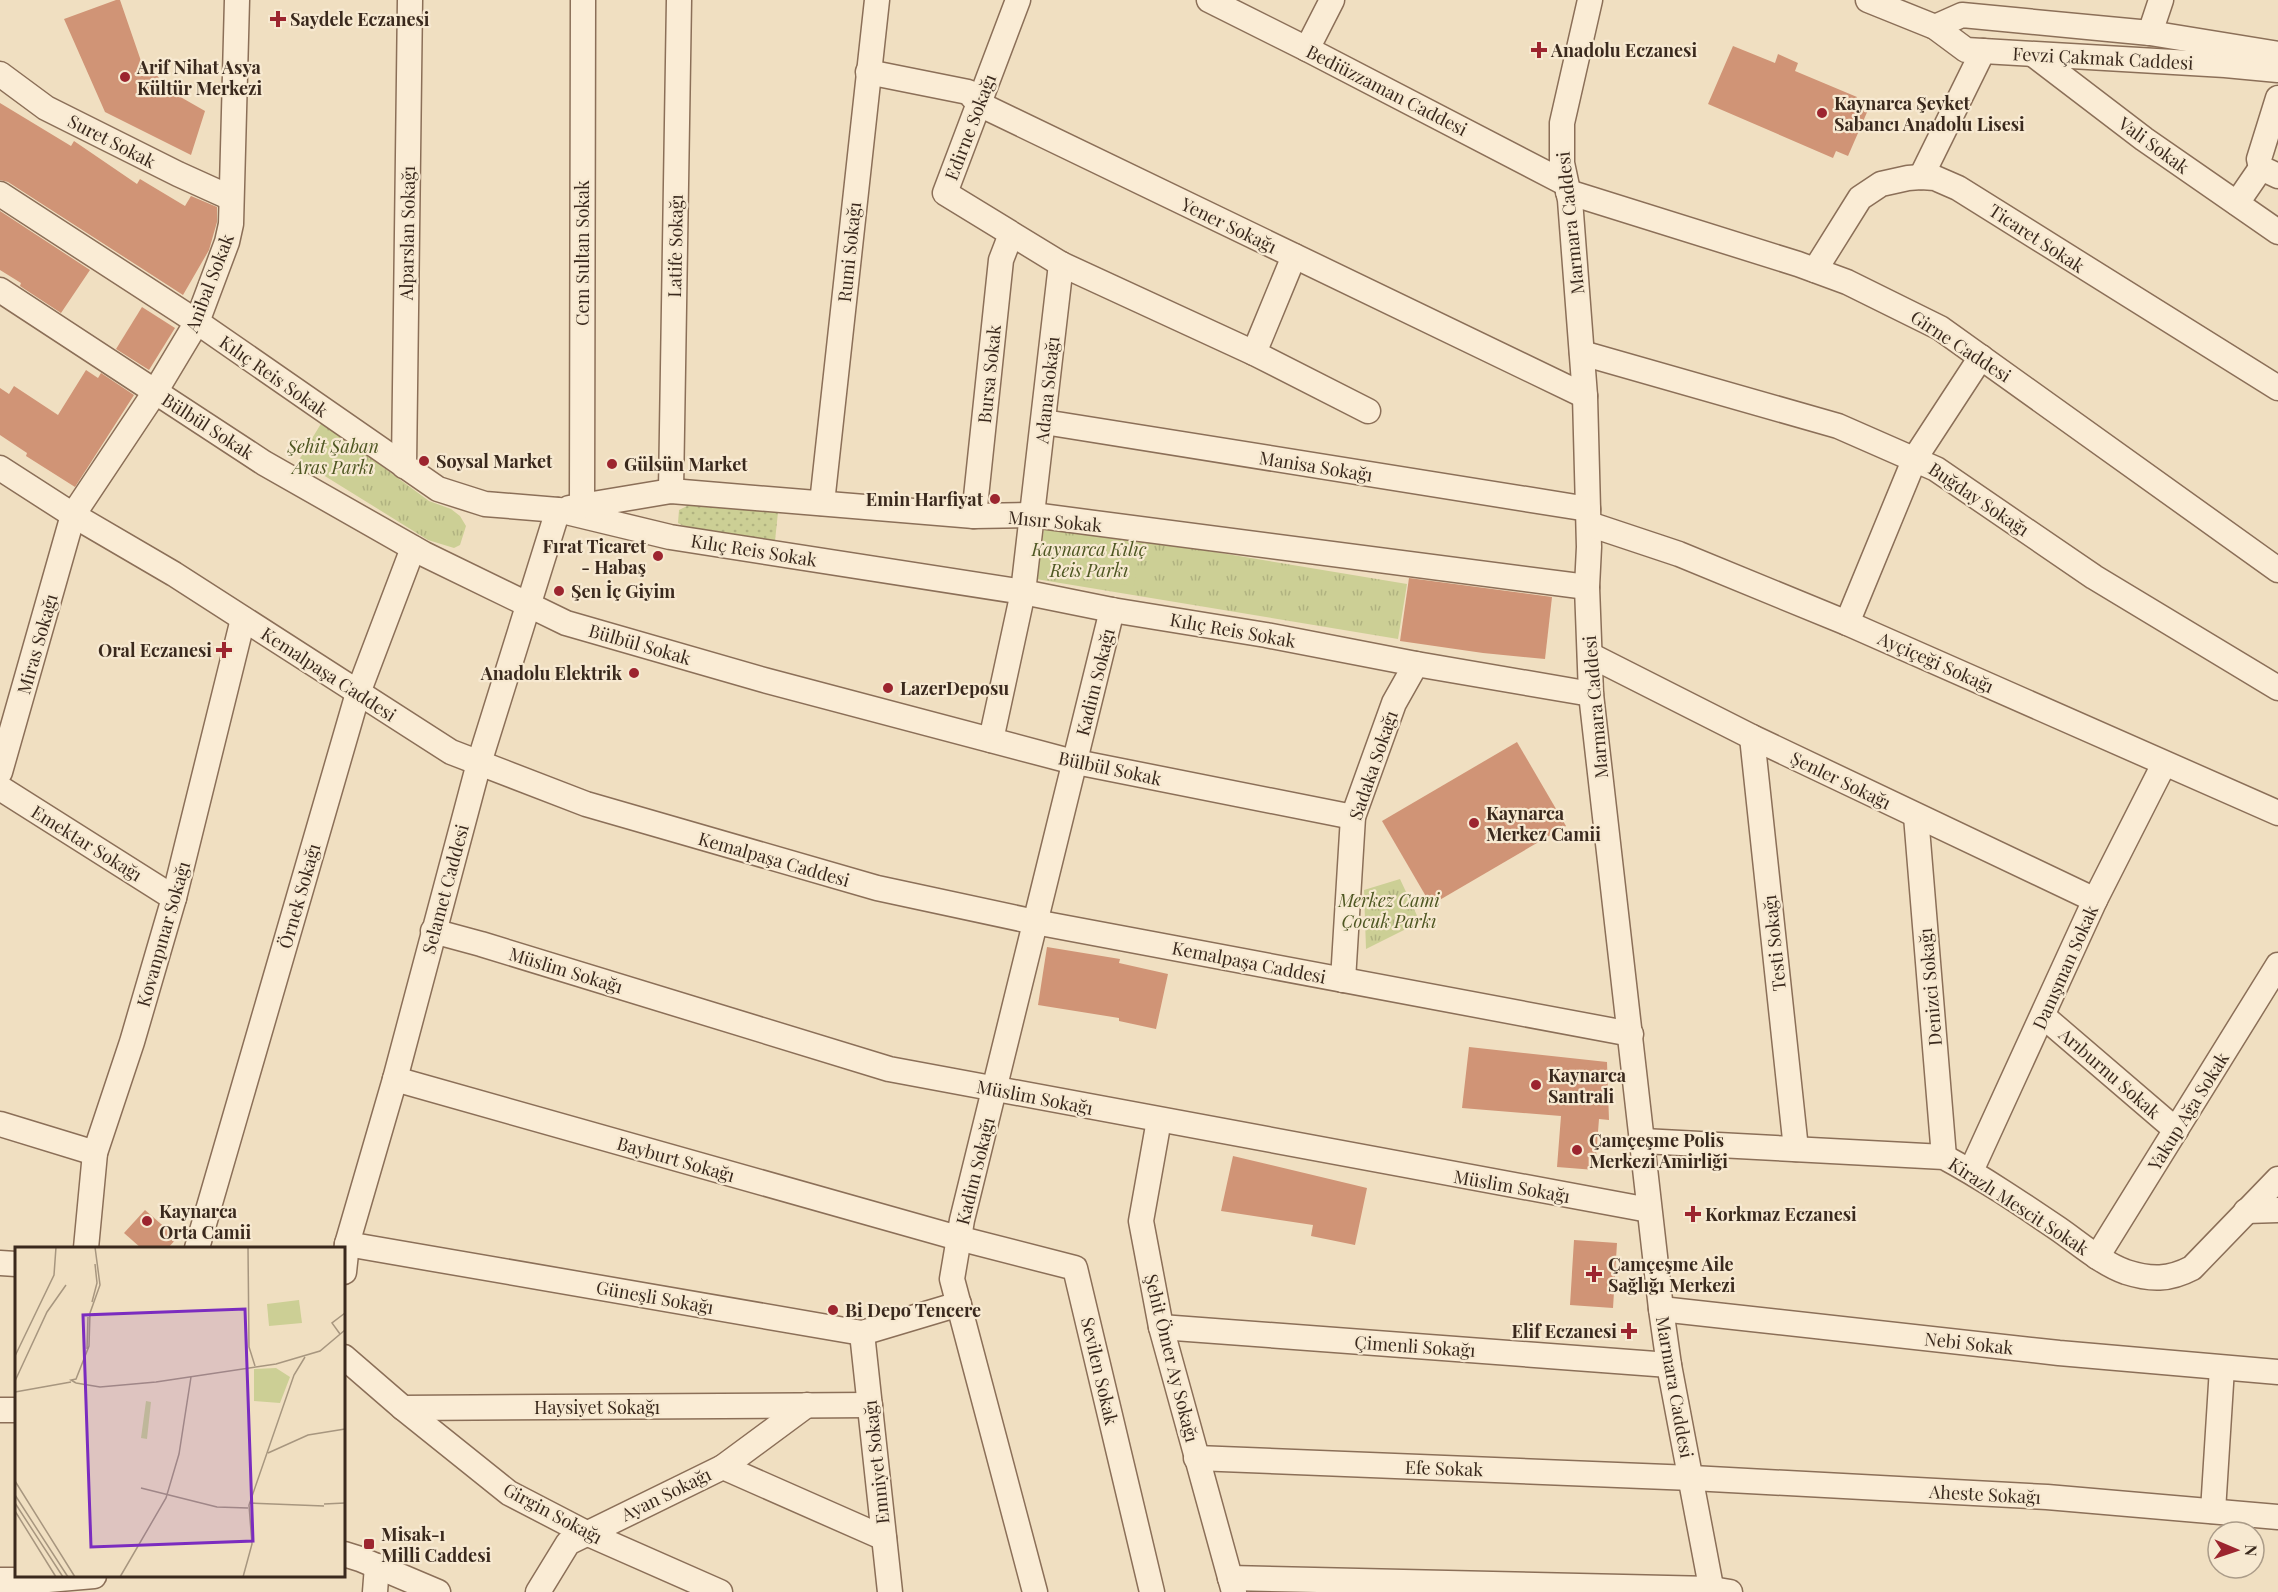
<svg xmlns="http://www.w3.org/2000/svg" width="2278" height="1592" viewBox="0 0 2278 1592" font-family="'Playfair Display',serif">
<defs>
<pattern id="grass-dots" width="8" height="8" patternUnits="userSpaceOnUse" patternTransform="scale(1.5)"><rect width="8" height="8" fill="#cccf95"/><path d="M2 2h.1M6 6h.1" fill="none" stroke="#b0b280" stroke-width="1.8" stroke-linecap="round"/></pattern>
<pattern id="park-tufts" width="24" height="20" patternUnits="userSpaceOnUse" patternTransform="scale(1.5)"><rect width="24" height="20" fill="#cccf95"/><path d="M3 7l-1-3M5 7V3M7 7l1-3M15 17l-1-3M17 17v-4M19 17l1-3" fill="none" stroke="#b0b280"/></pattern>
</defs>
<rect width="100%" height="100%" fill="#f0dfc1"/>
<polygon fill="url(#grass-dots)" points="693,503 778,512 775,541 691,530 678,523 679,510"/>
<g fill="url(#park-tufts)">
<polygon points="322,422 429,501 451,509 460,516 466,526 460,545 454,548 428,540 299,460"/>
<polygon points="1045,524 1407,584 1398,639 1036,579"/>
<polygon points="1400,879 1420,922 1366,949 1364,890"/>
</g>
<g fill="#cccf95">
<polygon points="326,432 349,448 332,473 308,457"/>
<polygon points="1067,537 1140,548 1134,586 1062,575"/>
</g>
<g fill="#d09476">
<polygon points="116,0 120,0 141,61 154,68 163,87 205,111 191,155 105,112 64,19"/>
<polygon points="1733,46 1775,63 1778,54 1798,63 1795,71 1857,97 1854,104 1868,110 1848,156 1836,151 1833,158 1708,104"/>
<polygon points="0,103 71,146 74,141 137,184 140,179 185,206 191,196 217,207 217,222 209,250 183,295 8,182 0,180"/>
<polygon points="0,211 90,270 61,313 20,286 21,283 0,270"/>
<polygon points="142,307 175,328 149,370 116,349"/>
<polygon points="86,370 98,378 101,373 134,395 75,487 26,456 27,453 0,435 0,388 9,394 14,386 58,415"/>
<polygon points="1409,578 1552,597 1545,659 1483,653 1400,641"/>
<polygon points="1517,742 1566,826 1431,905 1382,821"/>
<polygon points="1047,947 1120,959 1119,963 1168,974 1156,1029 1119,1021 1119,1018 1038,1005"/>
<polygon points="1469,1047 1607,1062 1609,1120 1599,1119 1595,1170 1557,1167 1561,1116 1462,1108"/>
<polygon points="1233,1156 1367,1188 1355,1245 1311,1236 1313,1225 1221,1211"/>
<polygon points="145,1210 177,1238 168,1248 141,1248 124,1233"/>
<polygon points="1574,1240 1617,1243 1613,1308 1570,1305"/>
</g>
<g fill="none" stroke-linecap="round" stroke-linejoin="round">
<defs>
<g id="minor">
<polyline points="1018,0 945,193 1061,264 1254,353 1368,411"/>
<polyline points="1209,0 1307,49 1565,183"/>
<polyline points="1590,0 1562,123 1562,163 1570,200 1585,396 1589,547 1587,587 1591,694 1661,1309 1669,1365 1712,1592"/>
<polyline points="1868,0 1935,27 1966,50 2225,65 2278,70"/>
<polyline points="1935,27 1962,15 2150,33 2278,54"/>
<polyline points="2150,33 2161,0"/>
<polyline points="1307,49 1332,0"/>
<polyline points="2034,55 2144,139 2278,232"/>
<polyline points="868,72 968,92 979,104 1585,396"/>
<polyline points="0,74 46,108 178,174 231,198"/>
<polyline points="2278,98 2259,159 2261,168 2278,176"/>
<polyline points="1921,177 1983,51"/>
<polyline points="1568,192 1798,264 1847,282 1940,328 2278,570"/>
<polyline points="0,194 197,322 438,489 485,504 558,510 670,537 1023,592 1112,610 1266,635 1416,664 1591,694"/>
<polyline points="2237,203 2261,168"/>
<polyline points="1815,270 1860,198 1881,184 1908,178 1921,177 1935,178 1958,188 2278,388"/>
<polyline points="0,290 264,463 424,554 566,623 764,680 1066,760 1353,817"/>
<polyline points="1254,353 1294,256"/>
<polyline points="1582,353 1838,426 1936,469 2094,577 2278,688"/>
<polyline points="1044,422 1588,509"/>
<polyline points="404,466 410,0"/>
<polyline points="0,468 73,515 174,574 451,752 586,804 877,888 1035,922 1631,1034"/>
<polyline points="671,491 679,0"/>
<polyline points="822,503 877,0"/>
<polyline points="582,506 583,0"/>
<polyline points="569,508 671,491 974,516 1033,515 1587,587"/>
<polyline points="974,516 1001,260 1011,234"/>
<polyline points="1589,524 1679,554 1847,623 2278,813"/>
<polyline points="1847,623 1915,458 1981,357"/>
<polyline points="1590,655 1752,737 2095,900"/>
<polyline points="1752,737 1796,1149"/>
<polyline points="991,740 1023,592 1061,264"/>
<polyline points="0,772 73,515 155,392 197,322 227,242 231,224 237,0"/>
<polyline points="0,788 174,898"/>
<polyline points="1916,816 1944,1157"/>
<polyline points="433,931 481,944 889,1069 1649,1210"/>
<polyline points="1343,980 1353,817 1394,703 1416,664"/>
<polyline points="2043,1016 2176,1130"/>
<polyline points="395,1079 958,1238 1075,1268 1152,1592"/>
<polyline points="1159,1120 1141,1221 1161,1327 1234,1592"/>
<polyline points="0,1124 95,1153"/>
<path d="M1643,1141L1944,1157C1983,1178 2020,1203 2057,1228C2079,1243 2101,1263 2126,1272C2151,1280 2169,1280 2192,1268L2278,1179"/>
<polyline points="1971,1171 2095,900 2164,764"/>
<polyline points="2246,1211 2278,1210"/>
<polyline points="347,1244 862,1333 959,1304"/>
<polyline points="86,1248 95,1153 132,1042 174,898 243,619"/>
<polyline points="197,1248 358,693 413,548"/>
<polyline points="2097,1257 2278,965"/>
<polyline points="0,1263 16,1264"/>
<polyline points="344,1272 347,1244 395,1079 479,763 558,510"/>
<polyline points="1661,1309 2059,1353 2278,1372"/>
<polyline points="1161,1327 1669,1365"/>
<polyline points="862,1333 890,1592"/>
<polyline points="344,1357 403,1408 870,1405"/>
<polyline points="403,1408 509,1493 586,1533 720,1592"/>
<polyline points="0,1410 16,1410"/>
<polyline points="1196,1458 1692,1478 2047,1497 2278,1517"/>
<polyline points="723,1467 807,1405"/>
<polyline points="2213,1511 2222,1368"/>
<polyline points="344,1554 360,1559 438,1592"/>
<polyline points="1230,1578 1712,1589 1730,1592"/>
<polyline points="0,1580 48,1580 94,1576"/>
<polyline points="375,1592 377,1566"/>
<polyline points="538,1592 568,1543 723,1467 884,1538"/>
<polyline points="1035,1592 952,1279 962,1220 1112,610"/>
</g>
</defs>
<use href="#minor" stroke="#8b6f58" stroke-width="27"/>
<use href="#minor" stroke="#faecd5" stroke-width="24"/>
</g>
<g fill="#9c252f" stroke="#f7e9d1" stroke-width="2">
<path d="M275 10h6v6h6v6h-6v6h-6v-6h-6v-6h6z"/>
<path d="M1536 41h6v6h6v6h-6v6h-6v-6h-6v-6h6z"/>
<circle cx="125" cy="77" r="6"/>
<circle cx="1822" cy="113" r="6"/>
<circle cx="424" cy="461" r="6"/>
<circle cx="612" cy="464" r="6"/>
<circle cx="995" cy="499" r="6"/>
<circle cx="658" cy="556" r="6"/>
<circle cx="559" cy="591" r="6"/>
<path d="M221 641h6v6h6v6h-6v6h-6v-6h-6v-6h6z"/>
<circle cx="634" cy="673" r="6"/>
<circle cx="888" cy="688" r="6"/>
<circle cx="1474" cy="823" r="6"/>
<circle cx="1536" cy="1085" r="6"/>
<circle cx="1577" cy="1150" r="6"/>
<path d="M1690 1205h6v6h6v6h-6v6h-6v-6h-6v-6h6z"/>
<circle cx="147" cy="1221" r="6"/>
<path d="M1591 1265h6v6h6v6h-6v6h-6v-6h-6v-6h6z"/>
<circle cx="833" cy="1310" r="6"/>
<path d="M1626 1322h6v6h6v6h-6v6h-6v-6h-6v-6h6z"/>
<rect x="363" y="1538" width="12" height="12" rx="3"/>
</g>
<g text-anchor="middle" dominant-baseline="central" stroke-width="4.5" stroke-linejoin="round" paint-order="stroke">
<g font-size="18" font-weight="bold" fill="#3a291d" stroke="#f7e9d1" text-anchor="start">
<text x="290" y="19">Saydele Eczanesi</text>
<text x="1551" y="50">Anadolu Eczanesi</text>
<text x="137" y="67">Arif Nihat Asya<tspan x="137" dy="21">Kültür Merkezi</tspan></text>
<text x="1834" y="103">Kaynarca Şevket<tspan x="1834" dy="21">Sabancı Anadolu Lisesi</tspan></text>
<text x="436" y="461">Soysal Market</text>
<text x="624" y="464">Gülsün Market</text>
<text x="983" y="499" text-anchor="end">Emin Harfiyat</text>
<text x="646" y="546" text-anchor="end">Fırat Ticaret<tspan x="646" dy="21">- Habaş</tspan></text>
<text x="571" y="591">Şen İç Giyim</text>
<text x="212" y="650" text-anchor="end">Oral Eczanesi</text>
<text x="622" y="673" text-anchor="end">Anadolu Elektrik</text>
<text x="900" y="688">LazerDeposu</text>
<text x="1486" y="813">Kaynarca<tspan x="1486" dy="21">Merkez Camii</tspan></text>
<text x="1548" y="1075">Kaynarca<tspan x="1548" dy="21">Santrali</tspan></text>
<text x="1589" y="1140">Çamçeşme Polis<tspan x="1589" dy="21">Merkezi Amirliği</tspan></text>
<text x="159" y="1211">Kaynarca<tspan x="159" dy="21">Orta Camii</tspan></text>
<text x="1705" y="1214">Korkmaz Eczanesi</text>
<text x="1608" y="1264">Çamçeşme Aile<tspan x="1608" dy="21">Sağlığı Merkezi</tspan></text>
<text x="845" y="1310">Bi Depo Tencere</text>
<text x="1617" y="1331" text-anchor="end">Elif Eczanesi</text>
<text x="381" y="1534">Misak-ı<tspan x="381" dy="21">Milli Caddesi</tspan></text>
</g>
<g font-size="18" fill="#3a291d" stroke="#f7e9d1">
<text transform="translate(2103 58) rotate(3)">Fevzi Çakmak Caddesi</text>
<text transform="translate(1387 90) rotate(27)">Bediüzzaman Caddesi</text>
<text transform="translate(970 127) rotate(-69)">Edirne Sokağı</text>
<text transform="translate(112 141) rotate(27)">Suret Sokak</text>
<text transform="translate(2154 145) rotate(36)">Vali Sokak</text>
<text transform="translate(1570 223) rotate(-96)">Marmara Caddesi</text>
<text transform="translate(1229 225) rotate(26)">Yener Sokağı</text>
<text transform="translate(407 233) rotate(-89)">Alparslan Sokağı</text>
<text transform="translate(2037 238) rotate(33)">Ticaret Sokak</text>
<text transform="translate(675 246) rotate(-89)">Latife Sokağı</text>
<text transform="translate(849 252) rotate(-84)">Rumi Sokağı</text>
<text transform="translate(582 253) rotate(-90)">Cem Sultan Sokak</text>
<text transform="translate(209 283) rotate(-69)">Anibal Sokak</text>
<text transform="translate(1961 346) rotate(33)">Girne Caddesi</text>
<text transform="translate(989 374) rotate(-84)">Bursa Sokak</text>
<text transform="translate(274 376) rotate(35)">Kılıç Reis Sokak</text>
<text transform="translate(1047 390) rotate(-84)">Adana Sokağı</text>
<text transform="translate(208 426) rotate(33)">Bülbül Sokak</text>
<text transform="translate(1316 466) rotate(9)">Manisa Sokağı</text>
<text transform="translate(1979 499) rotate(34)">Buğday Sokağı</text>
<text transform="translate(1055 521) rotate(5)">Mısır Sokak</text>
<text transform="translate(754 550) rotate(9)">Kılıç Reis Sokak</text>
<text transform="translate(1233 630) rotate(10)">Kılıç Reis Sokak</text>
<text transform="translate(37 644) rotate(-74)">Miras Sokağı</text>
<text transform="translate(640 644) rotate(16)">Bülbül Sokak</text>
<text transform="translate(1936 662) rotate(24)">Ayçiçeği Sokağı</text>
<text transform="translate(329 674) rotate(33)">Kemalpaşa Caddesi</text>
<text transform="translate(1095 682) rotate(-76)">Kadim Sokağı</text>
<text transform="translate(1595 707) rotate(-95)">Marmara Caddesi</text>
<text transform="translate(1373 765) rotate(-71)">Sadaka Sokağı</text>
<text transform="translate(1110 768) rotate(12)">Bülbül Sokak</text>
<text transform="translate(1841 780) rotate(26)">Şenler Sokağı</text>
<text transform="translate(87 843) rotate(32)">Emektar Sokağı</text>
<text transform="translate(774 859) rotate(16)">Kemalpaşa Caddesi</text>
<text transform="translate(445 889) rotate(-75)">Selamet Caddesi</text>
<text transform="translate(299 896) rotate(-74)">Örnek Sokağı</text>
<text transform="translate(163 934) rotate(-74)">Kovanpınar Sokağı</text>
<text transform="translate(1774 943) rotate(-96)">Testi Sokağı</text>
<text transform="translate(1249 962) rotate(11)">Kemalpaşa Caddesi</text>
<text transform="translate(2065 967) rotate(-66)">Danışman Sokak</text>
<text transform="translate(566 970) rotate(17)">Müslim Sokağı</text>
<text transform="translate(1930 987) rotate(-95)">Denizci Sokağı</text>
<text transform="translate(2110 1073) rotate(41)">Arıburnu Sokak</text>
<text transform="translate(1035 1097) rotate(11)">Müslim Sokağı</text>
<text transform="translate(2188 1111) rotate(-58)">Yakup Ağa Sokak</text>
<text transform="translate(676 1159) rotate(16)">Bayburt Sokağı</text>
<text transform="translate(975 1171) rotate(-76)">Kadim Sokağı</text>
<text transform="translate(1512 1186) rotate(10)">Müslim Sokağı</text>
<text transform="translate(2019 1206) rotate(33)">Kirazlı Mescit Sokak</text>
<text transform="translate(655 1297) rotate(10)">Güneşli Sokağı</text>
<text transform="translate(1969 1343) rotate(6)">Nebi Sokak</text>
<text transform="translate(1415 1346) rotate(4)">Çimenli Sokağı</text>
<text transform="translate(1172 1358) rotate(76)">Şehit Ömer Ay Sokağı</text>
<text transform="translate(1100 1371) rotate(77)">Sevilen Sokak</text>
<text transform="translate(1675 1387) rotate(80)">Marmara Caddesi</text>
<text x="597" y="1407">Haysiyet Sokağı</text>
<text transform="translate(876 1462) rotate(-96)">Emniyet Sokağı</text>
<text transform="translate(1444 1468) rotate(2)">Efe Sokak</text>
<text transform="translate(666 1494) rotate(-26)">Ayan Sokağı</text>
<text transform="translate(1985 1494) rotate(3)">Aheste Sokağı</text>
<text transform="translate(553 1513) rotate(28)">Girgin Sokağı</text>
</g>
<g font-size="18" font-style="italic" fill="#4e5722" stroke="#f7e9d1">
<text x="333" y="446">Şehit Şaban<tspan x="333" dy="21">Aras Parkı</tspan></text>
<text x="1089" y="549">Kaynarca Kılıç<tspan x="1089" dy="21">Reis Parkı</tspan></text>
<text x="1389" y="900">Merkez Cami<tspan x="1389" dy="21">Çocuk Parkı</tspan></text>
</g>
</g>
<g transform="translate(15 1247)">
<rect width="330" height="330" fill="#f0dfc1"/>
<path d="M261,121L275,130L265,156L239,154V122ZM131,154L136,155L132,192L126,191Z" fill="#cccf95"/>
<path d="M284,53L287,76L254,79L252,57Z" fill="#cccf95"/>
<path fill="none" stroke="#a7967f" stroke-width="1.5" d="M233,0L234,100L240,119M77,55L82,36L80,17M325,87L317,76L330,66M72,102L73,70M0,109L39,28L41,0M0,134L32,65L51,38M61,136L85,140L141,135L261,117L305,104L330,83M61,136L56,133L61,132L74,99L75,66L85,38L80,0M0,145L56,135M253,206L293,188L330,182M0,234L60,330M126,241L202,260L233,261M0,248L53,330M0,256L48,330M234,256L309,259M309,257L330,256M0,264L41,330M105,330L151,251L164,207L176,130M228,330L237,297L234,258L279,128L290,110"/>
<path fill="#7b2cbf" fill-opacity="0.15" stroke="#7b2cbf" stroke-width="3" d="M230,62L238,294L76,300L68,68Z"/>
<rect width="330" height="330" fill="none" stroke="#3a291d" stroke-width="3"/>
</g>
<g transform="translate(2236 1550) rotate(92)"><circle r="28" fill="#f7e9d1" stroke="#ab9c89" stroke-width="1.5"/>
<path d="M0-4.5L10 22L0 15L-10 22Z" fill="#9c252f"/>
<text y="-9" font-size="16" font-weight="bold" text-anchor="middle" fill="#3a291d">N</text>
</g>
</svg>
